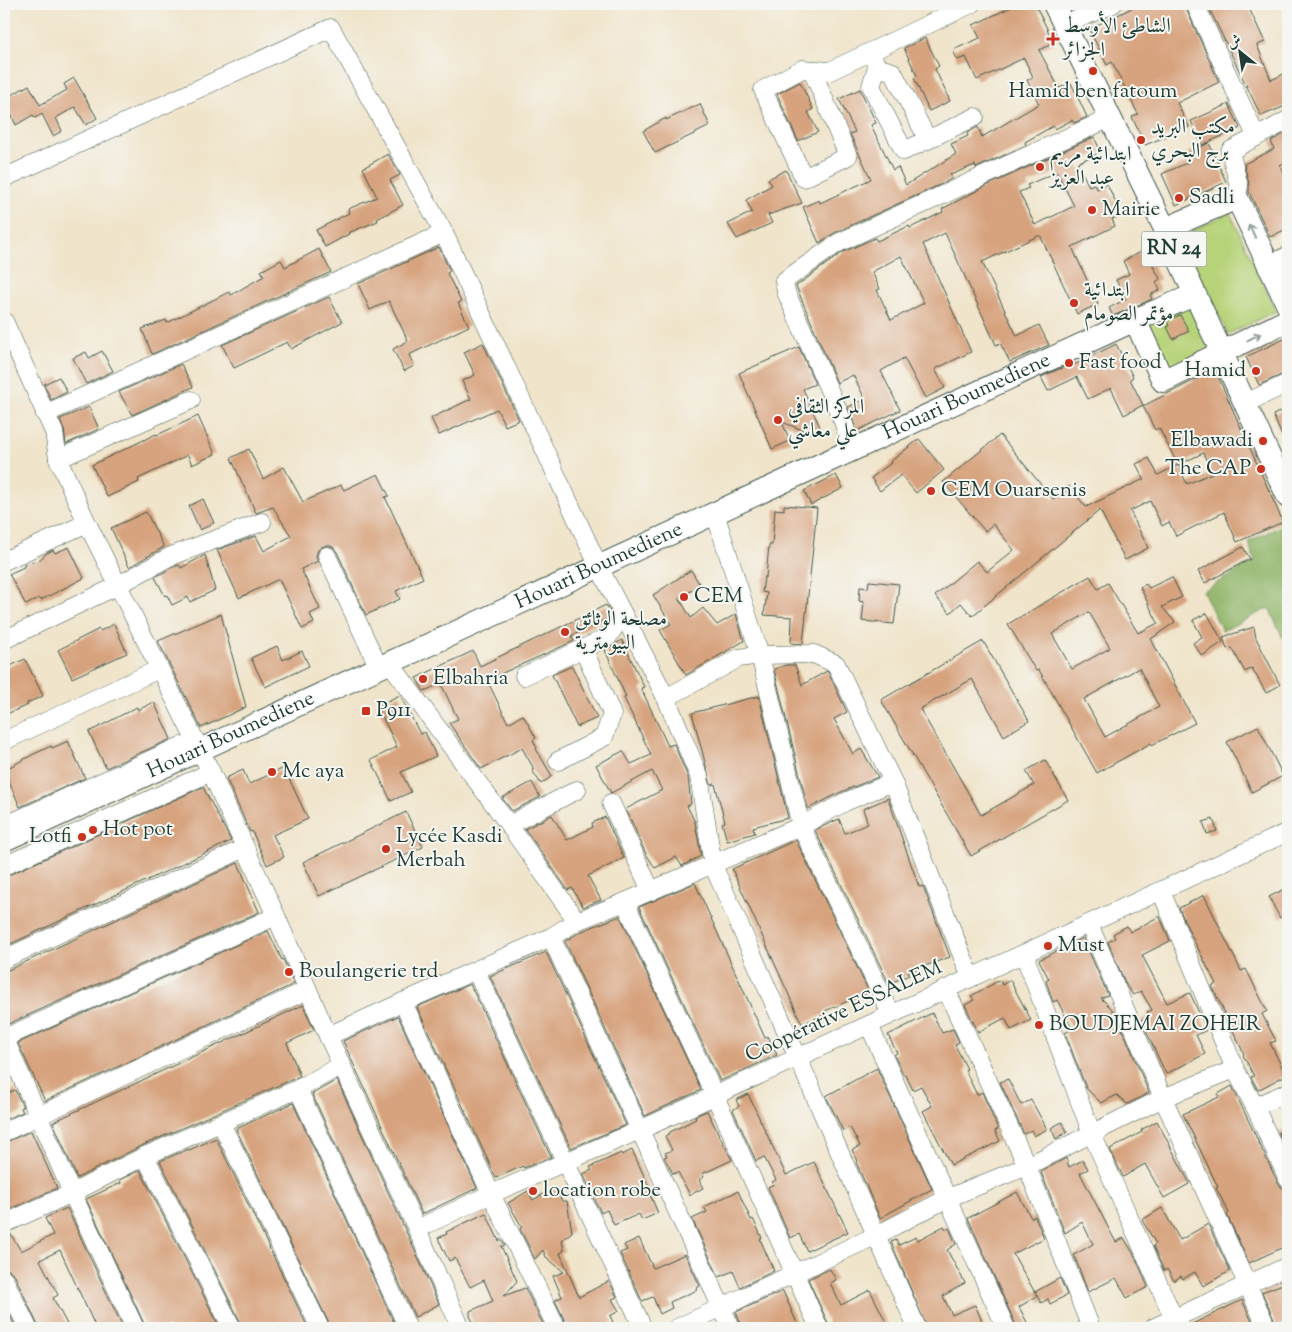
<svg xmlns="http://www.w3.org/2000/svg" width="1292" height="1332" viewBox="0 0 1292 1332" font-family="'Sorts Mill Goudy',Amiri,serif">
<rect width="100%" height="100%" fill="#f6f6f2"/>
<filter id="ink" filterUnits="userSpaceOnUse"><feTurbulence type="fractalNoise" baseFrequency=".02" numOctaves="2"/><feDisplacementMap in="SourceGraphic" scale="10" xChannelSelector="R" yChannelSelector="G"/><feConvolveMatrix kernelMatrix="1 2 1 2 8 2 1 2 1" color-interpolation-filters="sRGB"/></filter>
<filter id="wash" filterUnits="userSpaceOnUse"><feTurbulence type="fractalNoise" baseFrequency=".0096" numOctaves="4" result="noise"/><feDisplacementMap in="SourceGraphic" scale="20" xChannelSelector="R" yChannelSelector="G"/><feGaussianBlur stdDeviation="1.12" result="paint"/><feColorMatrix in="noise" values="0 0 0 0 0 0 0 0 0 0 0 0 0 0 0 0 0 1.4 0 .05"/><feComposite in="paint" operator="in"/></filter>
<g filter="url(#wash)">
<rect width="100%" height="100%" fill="#f0e4ca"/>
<g fill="#b7d379" stroke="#6b8856">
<polygon points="1230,213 1276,311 1228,334 1181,236"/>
<polygon points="1189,305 1211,350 1168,371 1146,326"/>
</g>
<polygon fill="#91b569" stroke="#58794e" points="1280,526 1288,543 1288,649 1269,608 1222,631 1203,591 1255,561 1248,542"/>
<g id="blocks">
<g fill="#d7a37e" fill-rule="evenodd">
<polygon points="1018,4 1035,4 1054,43 1039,50 1059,88 1071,83 1087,117 1074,123 1072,120 1055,129 1053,126 1025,142 1026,145 1024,146 976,168 975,165 950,175 952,178 946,182 834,233 819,243 803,207 819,200 820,203 871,179 850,134 855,132 839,99 860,89 876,123 871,125 893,170 898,167 906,185 956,154 951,144 968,136 967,133 978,127 982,137 1039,104 1027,80 1033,77 1024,58 977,80 966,57 957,60 953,50 980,38 973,25"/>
<polygon points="1140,4 1184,4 1219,82 1177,103 1189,127 1145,145 1132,117 1138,114 1112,62 1107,65 1089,29"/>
<polygon points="1207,4 1247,4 1265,42 1257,45 1271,80 1288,72 1288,105 1261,116"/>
<polygon points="925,38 939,66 935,69 950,101 929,111 914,78 917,76 904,48"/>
<polygon points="74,78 97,118 86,125 75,107 56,118 62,131 53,136 42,114 35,118 33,115 16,125 4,99 29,85 40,105 67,90 64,84"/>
<polygon points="800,82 813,109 808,112 818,132 798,141 777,94"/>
<polygon points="700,104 710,126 655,153 643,131 666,118 666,120"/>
<polygon points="1229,104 1240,128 1202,145 1191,121"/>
<polygon points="1288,132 1288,161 1280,165 1288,181 1288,228 1270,237 1249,192 1249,184 1244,164 1274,149 1271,141"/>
<path d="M1094,137L1101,152L1077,163L1089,186L1094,184L1097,189L1107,184L1120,211L1117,212L1119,216L1112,219L1115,226L1072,247L1098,304L1077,314L1040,235L982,262L1017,336L1039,325L1049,345L1010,362L1000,343L996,345L945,233L923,244L971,352L935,369L945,388L925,398L904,358L881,371L900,410L857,431L848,407L865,399L853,375L837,383L796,286L843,252L875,238L877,241L909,226L910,228L943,212L942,209L984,187ZM1057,172L1074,206L1035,225L1019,192L1029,188L1027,185ZM901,256L924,303L891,320L877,290L880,289L872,272Z"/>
<polygon points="1209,143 1226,182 1176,205 1162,174 1189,162 1185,154"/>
<polygon points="388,154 400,175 390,180 403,205 377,219 378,221 348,233 349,234 325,247 316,230 349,213 348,209 377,197 363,168"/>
<polygon points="786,170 802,203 768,215 772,223 737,239 728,224 752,212 746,200 772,185 768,179"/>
<polygon points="439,247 450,271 447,273 461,302 458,303 469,326 409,355 414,366 404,371 393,349 408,341 389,301 370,310 358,284"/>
<polygon points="319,249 331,272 152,354 142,329 166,320 167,323 229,292 231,295 264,276 261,271 281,260 285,267"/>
<polygon points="1145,250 1160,279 1156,282 1160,290 1150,295 1152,299 1113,316 1109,308 1126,299 1116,280 1129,274 1123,261"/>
<polygon points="329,297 342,322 291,349 287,342 234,368 222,345"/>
<polygon points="1180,315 1189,331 1173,339 1167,327 1169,326 1167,321"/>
<polygon points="1288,337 1288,372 1259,385 1246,357"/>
<polygon points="483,343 519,420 505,426 497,409 439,435 431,418 471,399 462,381 475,375 464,352"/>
<polygon points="1116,344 1133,377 1130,379 1143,405 1124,415 1111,388 1088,399 1077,377 1048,391 1041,377 1073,363 1074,365"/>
<polygon points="799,347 815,384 803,389 820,427 813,434 782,422 790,441 772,449 739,373"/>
<polygon points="102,351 113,371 86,384 73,358 86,352 89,358"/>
<polygon points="181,364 193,387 132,415 119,392"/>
<path d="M1215,370L1283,522L1237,542L1224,512L1176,536L1169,522L1162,526L1150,501L1130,511L1148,548L1125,560L1100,510L972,616L961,603L950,613L935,596L977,561L987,572L1014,550L993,524L985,531L943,482L1000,435L1053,499L1069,486L1086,507L1144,479L1136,464L1149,458L1158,475L1178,465L1159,428L1155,430L1143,406ZM1203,453L1212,473L1187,484L1178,465Z"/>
<polygon points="59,377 67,392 51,400 44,384"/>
<polygon points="89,407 99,429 66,444 64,430 60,419"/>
<polygon points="1288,408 1288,450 1273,415"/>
<polygon points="198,416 215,454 192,465 188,455 138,479 139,482 107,497 92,465 156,434 157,435"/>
<polygon points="919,439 944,470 916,493 901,475 880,491 871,478 891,463 890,462"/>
<polygon points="249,449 263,479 284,467 303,502 341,485 344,490 378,474 389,496 385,497 423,578 396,591 400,599 366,615 337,552 333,547 327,545 322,547 318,550 316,556 318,561 301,569 320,609 310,614 314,623 302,629 279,579 239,598 217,550 256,536 264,551 291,536 273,507 256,513 231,458"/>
<polygon points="836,475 843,488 811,505 804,491"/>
<polygon points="203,499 214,523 200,530 189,506"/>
<polygon points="784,505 817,508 803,644 791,643 792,617 764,615 767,593 762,592 764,577 766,577 769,545 772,545 775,509 784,510"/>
<polygon points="146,512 164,547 129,567 111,528"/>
<polygon points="69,547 84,578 41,600 39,598 26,605 9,574 24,567 24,565 34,561 37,562 47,553 53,550 55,553"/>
<polygon points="1243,547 1250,559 1205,583 1198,571"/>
<polygon points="205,555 215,590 190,602 188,597 172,605 167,595 165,596 155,577 173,567 179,565 181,568"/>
<polygon points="691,570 700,585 679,598 691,618 703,608 717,625 736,614 744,641 686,675 660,630 671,624 653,595"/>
<path d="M1090,576L1098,589L1108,583L1138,633L1158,623L1140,587L1146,584L1149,588L1172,577L1182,597L1162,607L1175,622L1151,639L1195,723L1152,745L1151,743L1097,773L1039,670L1036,671L1008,624ZM1089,612L1110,648L1072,669L1052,634ZM1139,668L1159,707L1105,737L1084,699Z"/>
<polygon points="869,581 899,584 894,624 862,621 864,602 859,601 860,587 868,588"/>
<polygon points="606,605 611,613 607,619 571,636 574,641 487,680 508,723 523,715 536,738 533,740 537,748 536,749 552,776 541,784 532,770 534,769 522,748 481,769 449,723 458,719 441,684 424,691 416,678 473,651 480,666"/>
<polygon points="1207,613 1223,642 1202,656 1193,643 1202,637 1193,620"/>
<polygon points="221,614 246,707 201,728 158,641"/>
<polygon points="114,624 127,653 72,678 58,650 99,629 100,631"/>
<polygon points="1254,627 1256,638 1280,685 1266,693 1252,668 1245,672 1232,648 1227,649 1223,637"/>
<polygon points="622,640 644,687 641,688 668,746 674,744 688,777 691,804 687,806 695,822 701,856 682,866 676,857 655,868 645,852 626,809 662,790 652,771 611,793 596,765 623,751 631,764 651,755 624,698 626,697 605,650"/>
<polygon points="983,641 1029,721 1004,736 972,679 920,709 981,815 1034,785 1026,771 1045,760 1068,800 971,856 881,700"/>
<polygon points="277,646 283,660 302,651 309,666 265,687 251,658"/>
<polygon points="25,659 43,696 27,703 28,705 4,715 4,669"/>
<polygon points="786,665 795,665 802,685 827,671 828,672 847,712 834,719 853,754 861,749 878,777 841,792 808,809 774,669"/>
<polygon points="572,666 597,718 577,727 552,675"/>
<polygon points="400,695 420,734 425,732 436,756 401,772 411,792 391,801 371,760 397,747 377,706"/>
<polygon points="759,696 788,818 753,827 755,833 727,841 722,823 725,822 715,784 711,785 692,713"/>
<polygon points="154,702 171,739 106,768 89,732 137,707 138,710"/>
<polygon points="1258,726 1283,776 1252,792 1227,742"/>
<polygon points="68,741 85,778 20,807 4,770 32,755 51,746 52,748"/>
<polygon points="284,768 308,819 273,835 284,857 267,865 252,831 250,832 226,778 243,770 249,784"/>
<polygon points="532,782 540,797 512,811 502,798"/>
<polygon points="203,787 231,841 4,947 4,877"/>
<polygon points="888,798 919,887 923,886 950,957 908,972 909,975 889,984 815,830 839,819 845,833 868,824 863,809"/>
<polygon points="406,812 423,847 319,896 303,862"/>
<polygon points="552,815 567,840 593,827 592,823 605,817 624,858 588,876 601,900 583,907 572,888 568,890 525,829"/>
<polygon points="1213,819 1217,831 1207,834 1203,822"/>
<polygon points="796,840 869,992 825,1011 826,1014 802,1024 732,869"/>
<polygon points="238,863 259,912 6,1025 4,1020 4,972"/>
<polygon points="695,883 765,1038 768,1036 777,1055 720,1081 639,907"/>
<polygon points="1288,887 1288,914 1280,918 1269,897"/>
<polygon points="1204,895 1241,971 1246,969 1267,1011 1262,1014 1276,1041 1270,1043 1286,1075 1258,1090 1251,1077 1254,1076 1243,1055 1244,1054 1212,986 1216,984 1189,931 1179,908"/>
<polygon points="620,916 701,1090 645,1116 565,941 582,931"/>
<polygon points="1158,917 1160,917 1170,941 1142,955 1167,1003 1190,993 1207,1030 1196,1035 1205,1054 1166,1074 1141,1020 1149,1016 1147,1012 1152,1010 1141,991 1133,995 1126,985 1108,942 1115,938 1113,934 1127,926 1130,932"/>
<polygon points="268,931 282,960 283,959 294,984 45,1101 18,1043"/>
<polygon points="1083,938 1108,995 1101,998 1112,1009 1125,1035 1149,1093 1127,1104 1117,1095 1101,1103 1086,1088 1065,1033 1072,1029 1057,1000 1053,1002 1046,981 1049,979 1039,960"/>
<polygon points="546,952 626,1125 571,1148 490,976"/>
<polygon points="1000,980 1002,985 1010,980 1031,1020 1011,1030 1005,1018 978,1032 965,1005 974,1000 971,996"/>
<polygon points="470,984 551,1157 524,1168 523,1166 496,1178 417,1007"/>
<polygon points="303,1005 314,1030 287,1043 300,1076 141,1146 77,1178 53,1122"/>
<polygon points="932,1013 942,1033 953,1029 959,1042 955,1045 967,1069 965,1070 977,1095 982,1092 998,1129 995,1131 1000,1141 951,1165 923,1111 932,1106 921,1086 913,1090 905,1074 903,1074 894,1055 897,1053 888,1035"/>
<polygon points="398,1016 477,1188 422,1214 343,1041"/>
<polygon points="877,1068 932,1189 880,1218 856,1162 858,1161 852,1150 860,1146 850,1127 843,1131 826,1096"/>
<polygon points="1008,1079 1021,1105 1031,1100 1047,1129 1034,1136 1031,1130 1024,1134 1000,1082"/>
<polygon points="337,1080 439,1304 415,1317 312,1094"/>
<polygon points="1232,1086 1278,1183 1282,1188 1288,1189 1288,1245 1249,1263 1227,1215 1229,1213 1216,1188 1218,1187 1183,1114 1219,1097 1218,1094"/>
<polygon points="15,1090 23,1107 21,1108 23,1112 4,1120 4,1095"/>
<polygon points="748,1094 786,1175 814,1162 848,1232 807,1251 799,1234 790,1238 768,1187 774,1184 772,1182 776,1180 764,1157 756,1161 733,1110 739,1106 736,1100"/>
<polygon points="293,1103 396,1327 393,1328 331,1328 236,1129"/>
<polygon points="707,1111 732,1160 702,1174 704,1177 699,1180 703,1188 690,1195 678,1172 673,1174 664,1157 667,1156 665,1153 672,1150 665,1136 670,1133 670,1132 696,1119 695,1116"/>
<polygon points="1157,1121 1189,1182 1189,1184 1164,1198 1145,1164 1123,1177 1110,1149 1142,1132 1141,1130"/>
<polygon points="1062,1122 1067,1132 1056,1139 1051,1128"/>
<polygon points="1288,1128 1288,1154 1278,1132"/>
<polygon points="31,1131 57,1188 4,1212 4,1143"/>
<polygon points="216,1138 308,1328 243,1328 241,1323 160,1161 189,1149 189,1150"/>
<polygon points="632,1150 651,1191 649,1192 658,1213 642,1220 639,1214 614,1225 607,1210 601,1213 583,1174 592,1170 590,1167 621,1153 622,1155"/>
<polygon points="1066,1158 1069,1167 1083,1160 1088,1169 1080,1173 1112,1235 1116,1242 1124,1238 1135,1256 1148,1287 1127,1298 1116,1278 1088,1292 1074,1255 1093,1244 1082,1222 1065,1233 1041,1172"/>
<polygon points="140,1170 220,1328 146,1328 86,1199 121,1183 120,1180"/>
<polygon points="554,1188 562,1201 567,1201 572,1232 562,1240 564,1251 560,1253 579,1297 609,1281 617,1297 612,1299 619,1311 610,1316 613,1322 602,1328 568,1328 555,1300 562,1297 553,1276 564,1272 546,1257 543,1250 535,1259 520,1229 522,1227 508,1203 528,1191 533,1200"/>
<polygon points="738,1191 751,1220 753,1219 762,1238 760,1239 774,1271 740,1287 733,1271 719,1277 692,1219 707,1212 704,1207"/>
<polygon points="1017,1192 1031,1218 1035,1216 1044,1238 1013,1254 1037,1296 1019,1307 1030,1328 1017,1328 968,1218"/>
<polygon points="67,1208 123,1328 96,1328 60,1250 40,1260 58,1295 53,1298 69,1328 39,1328 14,1274 9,1270 4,1269 4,1235 10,1233 21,1251 53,1235 45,1218"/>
<polygon points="1162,1208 1180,1240 1208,1224 1230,1271 1203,1286 1195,1272 1183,1279 1181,1276 1174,1281 1167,1269 1164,1271 1153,1246 1156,1244 1142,1220"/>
<polygon points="486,1213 499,1241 501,1239 505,1246 501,1246 517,1281 504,1296 525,1288 545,1328 476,1328 470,1316 470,1311 493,1301 484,1280 470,1287 455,1258 449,1261 438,1238 447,1234 446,1232"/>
<polygon points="944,1226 946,1230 949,1228 956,1244 947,1250 965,1283 943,1296 952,1315 975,1305 985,1328 927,1328 891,1242 896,1240 899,1245 916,1237 918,1240"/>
<polygon points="639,1238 653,1268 685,1254 700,1286 696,1288 697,1290 670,1302 672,1308 660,1314 653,1297 642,1301 620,1253 627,1250 624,1245"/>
<polygon points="830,1269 836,1280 830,1283 841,1305 870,1290 889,1328 830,1328 808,1279"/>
<polygon points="1060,1278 1067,1295 1050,1304 1048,1299 1041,1303 1035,1292"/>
<polygon points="1288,1282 1288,1322 1277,1327 1262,1292"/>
<polygon points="783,1291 799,1328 742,1328 736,1312"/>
<polygon points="1242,1300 1255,1328 1188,1328 1188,1326"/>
<polygon points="4,1303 16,1328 4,1328"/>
</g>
</g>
</g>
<g filter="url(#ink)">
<use href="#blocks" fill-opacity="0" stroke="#3e564a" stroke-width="1"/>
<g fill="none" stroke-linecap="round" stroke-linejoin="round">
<defs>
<g id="minor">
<polyline points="1195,4 1256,136"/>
<polyline points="1064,25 1113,4"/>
<polyline points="871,52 877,67 871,86 904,151 975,117"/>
<polyline points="877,67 893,72 928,140"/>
<polyline points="812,70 848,156 804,178 763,90 802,69 830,71 971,4"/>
<polyline points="4,178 331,28 444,233 599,567 666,698 699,776 713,865 917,1328"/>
<polyline points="1237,198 1239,186 1230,151 1288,120"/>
<polyline points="4,321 54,432 58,459 87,523 211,772 276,916 328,1036 417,1229 461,1328"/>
<polyline points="1246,403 1288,383"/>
<polyline points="45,414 444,233"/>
<polyline points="852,450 844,424 786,292 784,281 838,243 1110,118"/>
<polyline points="58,459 191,400"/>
<polyline points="715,513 760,655 814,654 836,664 893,782 845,802 801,826 891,1014"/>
<polyline points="327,556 379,668"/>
<polyline points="4,561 87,523"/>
<polyline points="4,640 117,586 169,557 262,522"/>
<polyline points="390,663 509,825 577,921"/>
<polyline points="524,676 608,637 623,614"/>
<polyline points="4,741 159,669"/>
<polyline points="558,761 604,737 612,714 583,648"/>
<polyline points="893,782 971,978"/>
<polyline points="611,803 651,891"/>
<polyline points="509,825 577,790"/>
<polyline points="4,826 181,746"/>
<polyline points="4,866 211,772"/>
<polyline points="1161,891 1235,1069 1255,1107 1288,1179"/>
<polyline points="625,902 715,1096 819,1328"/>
<polyline points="1089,924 1163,1098 1267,1328"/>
<polyline points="551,937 731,1328"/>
<polyline points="1024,954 1092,1134 1178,1328"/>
<polyline points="4,959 245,848"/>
<polyline points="476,971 643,1328"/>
<polyline points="946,989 1027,1166 1091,1328"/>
<polyline points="403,1002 491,1194 557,1328"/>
<polyline points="869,1025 1006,1328"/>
<polyline points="328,1036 403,1002 551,937 577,921 625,902 801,826 760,655 739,658 666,698"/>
<polyline points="4,1037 72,1193 135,1328"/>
<polyline points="4,1038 276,916"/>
<polyline points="298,1089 408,1328"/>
<polyline points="1255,1107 1288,1092"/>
<polyline points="221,1123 320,1328"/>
<polyline points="4,1132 307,990"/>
<polyline points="145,1156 232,1328"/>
<polyline points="4,1224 72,1193 145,1156 298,1089 342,1065"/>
<polyline points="417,1229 491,1194 640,1130 1288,832"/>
<polyline points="4,1279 28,1328"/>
<polyline points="677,1328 875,1236 948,1198 1027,1166 1163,1098 1235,1069"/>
<polyline points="1153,1328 1288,1266"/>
</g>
<g id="major">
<polyline points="1054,4 1165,229 1288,497"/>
<polyline points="1165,229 1237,198 1288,306"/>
<polyline points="1269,267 1288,258"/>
<polyline points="1135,320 1163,381 1288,320"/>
<path id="s1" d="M4,840L1135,320L1194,295"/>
</g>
</defs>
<use href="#minor" stroke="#3e564a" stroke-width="19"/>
<use href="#major" stroke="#3e564a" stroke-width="24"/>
<use href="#minor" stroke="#fff" stroke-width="18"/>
<use href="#major" stroke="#fff" stroke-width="22"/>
</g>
<defs><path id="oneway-shaft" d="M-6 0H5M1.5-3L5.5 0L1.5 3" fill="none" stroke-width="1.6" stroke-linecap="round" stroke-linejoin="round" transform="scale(1.25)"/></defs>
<g stroke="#8f9e9a">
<use href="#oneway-shaft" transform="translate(1252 231) rotate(-115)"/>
<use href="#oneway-shaft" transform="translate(1254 337) rotate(-27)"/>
</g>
</g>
<g fill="#c8321e" stroke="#f6f6f2" stroke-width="2">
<path d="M1050.5 31.5h5v5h5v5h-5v5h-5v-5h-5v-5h5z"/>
<circle cx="1093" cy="71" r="5"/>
<circle cx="1141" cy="140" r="5"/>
<circle cx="1040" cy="167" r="5"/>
<circle cx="1179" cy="198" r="5"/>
<circle cx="1092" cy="210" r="5"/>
<circle cx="1074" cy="303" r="5"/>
<circle cx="1069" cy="363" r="5"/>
<circle cx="1256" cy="371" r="5"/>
<circle cx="778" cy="420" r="5"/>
<circle cx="1263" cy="441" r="5"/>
<circle cx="1261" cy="469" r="5"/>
<circle cx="931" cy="491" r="5"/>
<circle cx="684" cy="597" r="5"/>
<circle cx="565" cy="632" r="5"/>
<circle cx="423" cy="679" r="5"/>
<rect x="361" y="706" width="10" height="10" rx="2.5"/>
<circle cx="272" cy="772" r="5"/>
<circle cx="93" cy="830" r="5"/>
<circle cx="82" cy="837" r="5"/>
<circle cx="386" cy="849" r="5"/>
<circle cx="1048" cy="946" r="5"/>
<circle cx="289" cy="972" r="5"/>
<circle cx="1039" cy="1025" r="5"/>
<circle cx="533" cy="1191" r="5"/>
</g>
<g text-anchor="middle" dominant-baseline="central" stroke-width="4" stroke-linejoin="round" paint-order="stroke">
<rect fill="#f6f6f2" stroke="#60746d" stroke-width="1" x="1141.5" y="231.5" width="65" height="35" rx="4"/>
<g font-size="20" font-weight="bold" fill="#1f3d34">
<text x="1174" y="249">RN 24</text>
</g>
<g font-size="21" fill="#1f3d34" stroke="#f6f6f2" text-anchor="start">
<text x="1063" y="27">الشاطئ الأوسط<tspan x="1063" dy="24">الجزائر</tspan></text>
<text x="1093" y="92" text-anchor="middle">Hamid ben fatoum</text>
<text x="1151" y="128">مكتب البريد<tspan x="1151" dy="24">برج البحري</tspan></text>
<text x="1050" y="155">ابتدائية مريم<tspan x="1050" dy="24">عبد العزيز</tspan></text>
<text x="1189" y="198">Sadli</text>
<text x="1102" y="210">Mairie</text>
<text x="1084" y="291">ابتدائية<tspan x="1084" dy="24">مؤتمر الصومام</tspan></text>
<text x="1079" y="363">Fast food</text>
<text x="1246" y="371" text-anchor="end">Hamid</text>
<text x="788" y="408">المركز الثقافي<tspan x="788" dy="24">علي معاشي</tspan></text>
<text x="1253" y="441" text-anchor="end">Elbawadi</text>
<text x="1251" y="469" text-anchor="end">The CAP</text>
<text x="941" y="491">CEM Ouarsenis</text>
<text x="694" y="597">CEM</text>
<text x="575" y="620">مصلحة الوثائق<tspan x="575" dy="24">البيومترية</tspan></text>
<text x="433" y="679">Elbahria</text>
<text x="376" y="711">P911</text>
<text x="282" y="772">Mc aya</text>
<text x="103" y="830">Hot pot</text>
<text x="72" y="837" text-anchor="end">Lotfi</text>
<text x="396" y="837">Lycée Kasdi<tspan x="396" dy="24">Merbah</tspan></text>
<text x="1058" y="946">Must</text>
<text x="299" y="972">Boulangerie trd</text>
<text x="1049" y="1025">BOUDJEMAI ZOHEIR</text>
<text x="543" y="1191">location robe</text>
</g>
<g font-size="21" fill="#1f3d34" stroke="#f6f6f2">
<text stroke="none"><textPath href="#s1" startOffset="1060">Houari Boumediene</textPath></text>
<text stroke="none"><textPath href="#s1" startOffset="655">Houari Boumediene</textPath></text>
<text stroke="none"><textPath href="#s1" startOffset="250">Houari Boumediene</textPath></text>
<text transform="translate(844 1012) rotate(-25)">Coopérative ESSALEM</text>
</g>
</g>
<rect width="1292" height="1332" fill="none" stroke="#f6f6f2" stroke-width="20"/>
<g transform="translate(1240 52) rotate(330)" stroke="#f6f6f2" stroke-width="4" paint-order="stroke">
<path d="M0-4L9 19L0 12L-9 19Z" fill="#1f3d34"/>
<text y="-8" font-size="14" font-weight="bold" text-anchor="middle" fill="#1f3d34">ش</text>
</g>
</svg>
